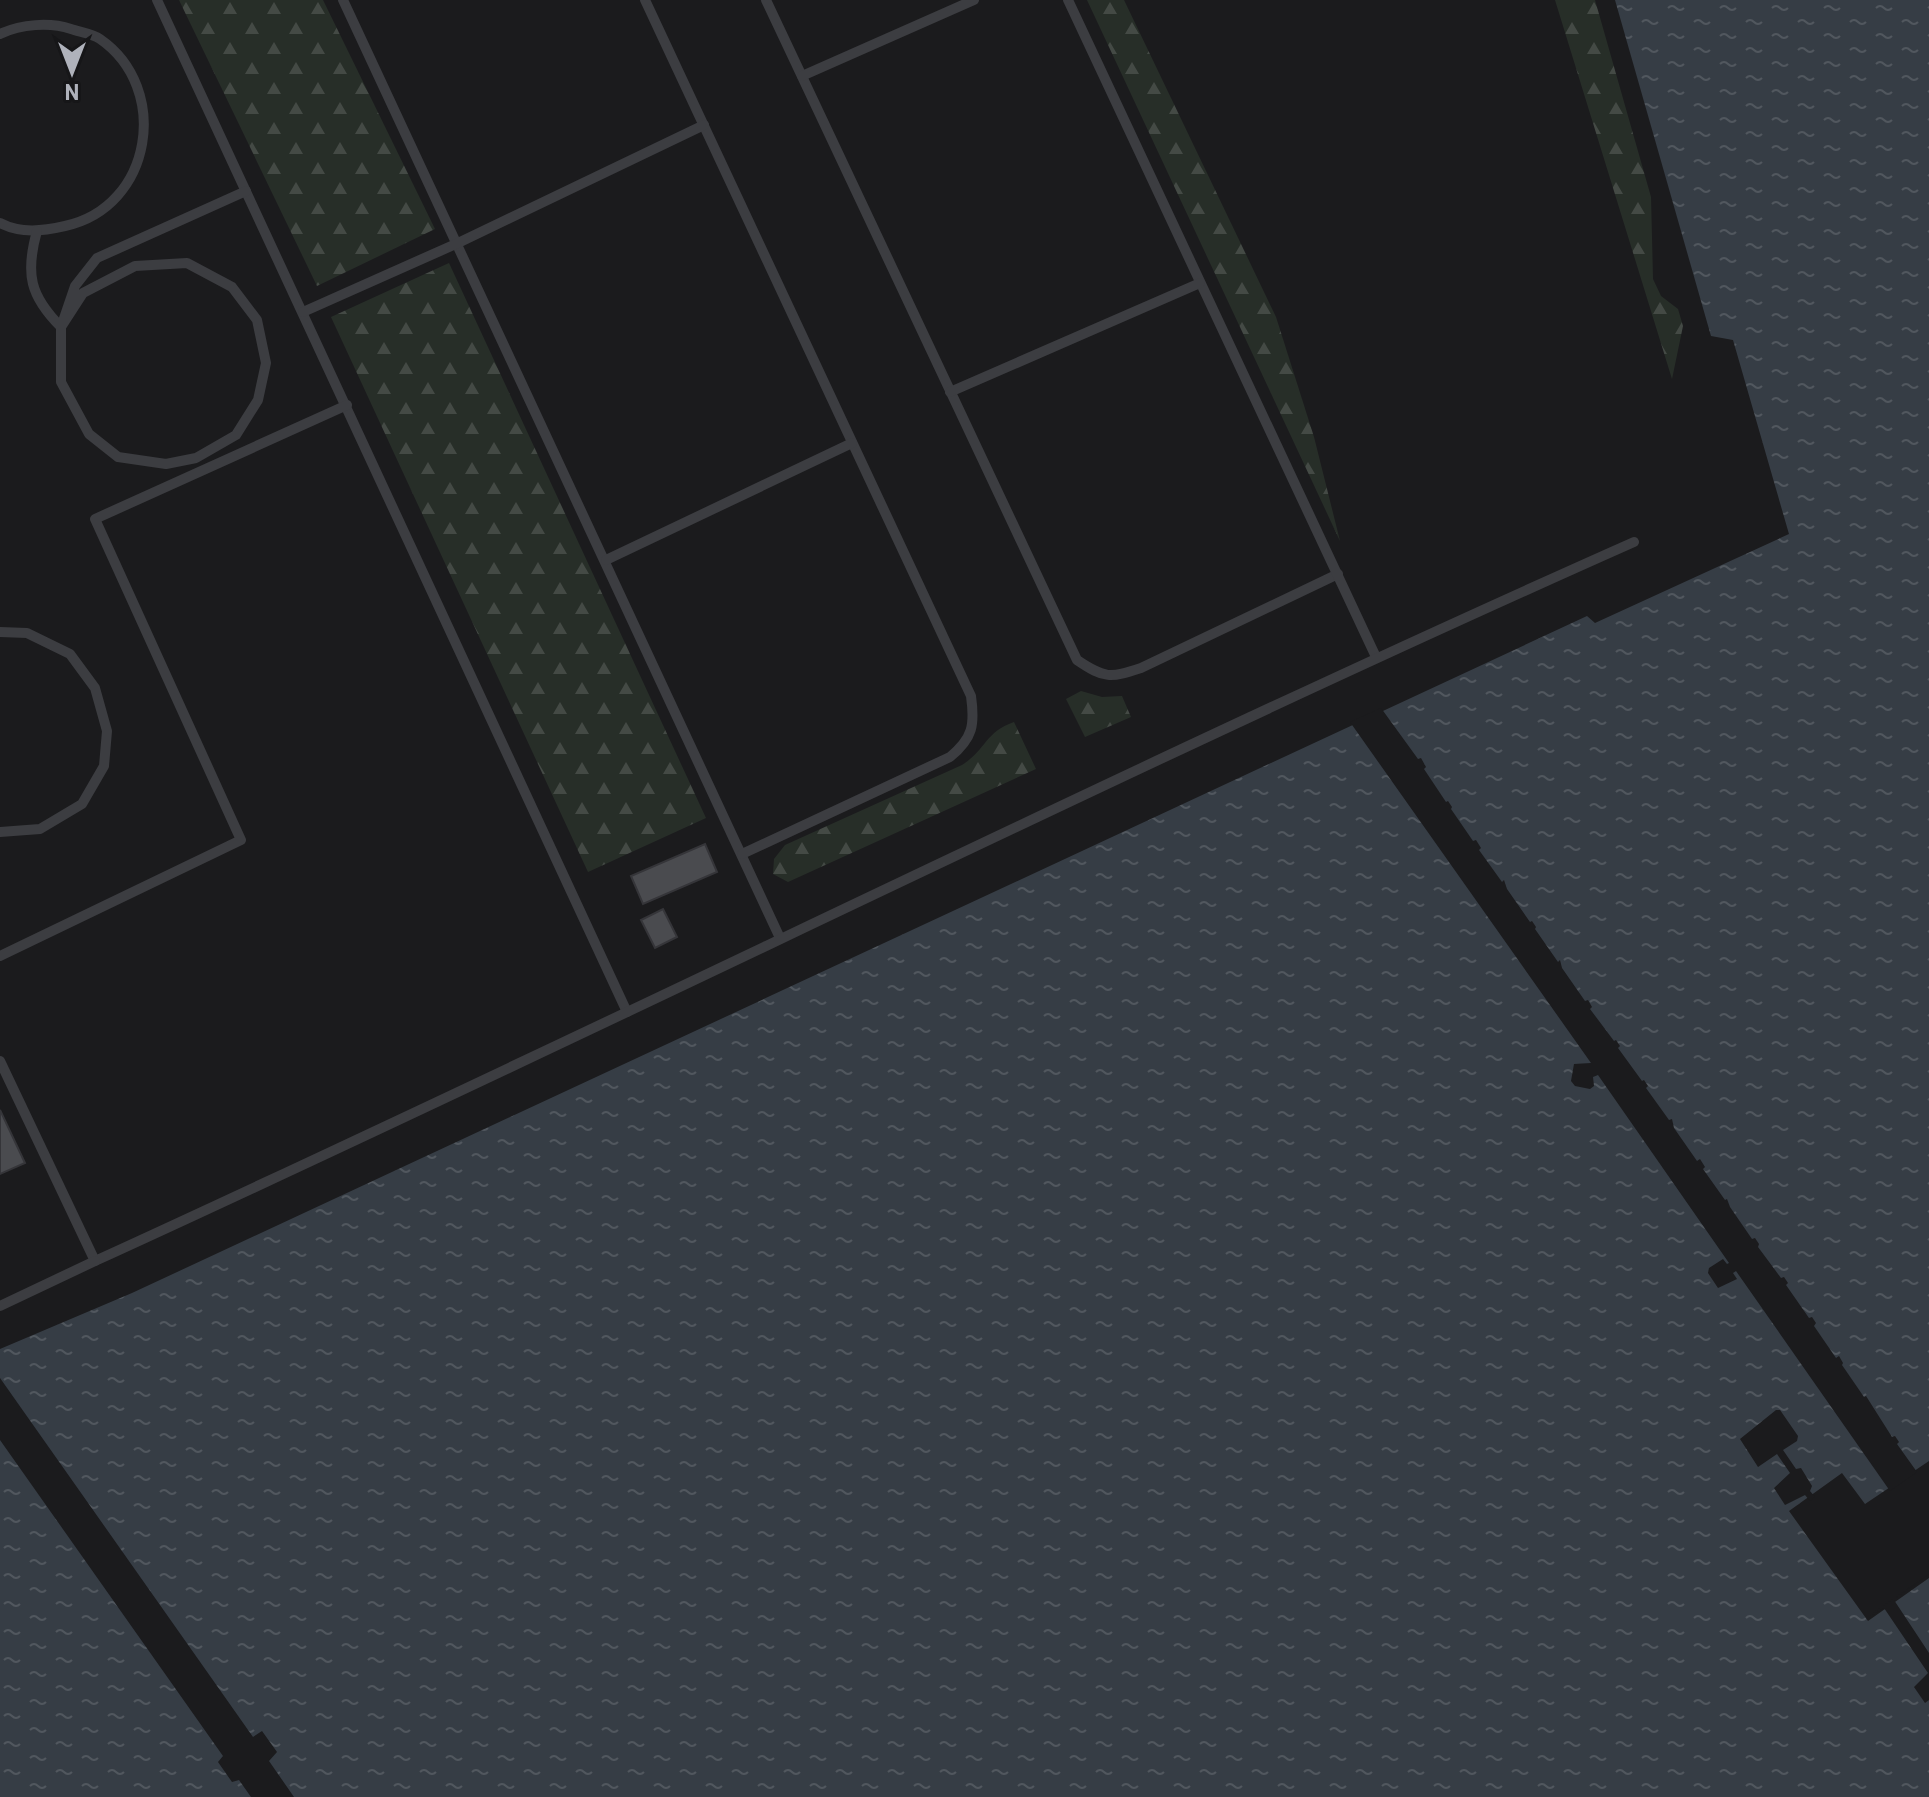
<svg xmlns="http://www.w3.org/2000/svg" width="1929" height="1797" viewBox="0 0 1929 1797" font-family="Barlow,sans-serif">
<defs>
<pattern id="forest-firs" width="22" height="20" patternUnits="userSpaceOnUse" patternTransform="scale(2)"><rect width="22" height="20" fill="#272e28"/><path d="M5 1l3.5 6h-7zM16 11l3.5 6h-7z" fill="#444a45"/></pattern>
<pattern id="water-ripples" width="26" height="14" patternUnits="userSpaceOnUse" patternTransform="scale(2)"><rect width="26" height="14" fill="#363d45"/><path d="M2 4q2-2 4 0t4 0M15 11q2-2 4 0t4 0" fill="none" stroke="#51575e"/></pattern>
</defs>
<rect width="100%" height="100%" fill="#1b1b1d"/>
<g fill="url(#forest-firs)">
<polygon points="179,0 323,0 435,229 317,286"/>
<polygon points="1087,0 1124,0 1276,317 1314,437 1340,541"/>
<polygon points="1555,0 1595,0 1651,197 1653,279 1661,296 1678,309 1683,326 1672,379"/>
<polygon points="449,263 706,818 588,872 331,317"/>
<polygon points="1081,691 1102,697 1122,696 1131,717 1085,737 1066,699"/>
<path d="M1014,722L1036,769L788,882L773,874L774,859L785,845L962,765C986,750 985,732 1014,722Z"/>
</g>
<polygon fill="url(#water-ripples)" points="1615,0 1929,0 1929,1461 1865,1504 1842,1473 1789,1511 1868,1621 1929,1578 1929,1797 0,1797 0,1349 132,1293 1587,616 1595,623 1789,534 1733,340 1711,336"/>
<g fill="#1b1b1d">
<polygon points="1381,708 1418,759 1421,758 1426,767 1424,769 1446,802 1448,801 1452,807 1451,809 1473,841 1476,840 1481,848 1479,850 1502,882 1504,880 1507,889 1530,922 1532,921 1536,927 1535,929 1558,962 1560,960 1562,968 1585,1001 1588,1000 1592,1007 1590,1009 1614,1041 1616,1040 1620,1046 1618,1048 1642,1081 1644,1080 1648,1086 1646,1088 1669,1120 1672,1119 1674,1128 1697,1161 1700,1159 1705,1167 1703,1169 1725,1200 1727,1199 1730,1207 1752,1239 1755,1238 1759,1244 1758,1247 1781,1278 1784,1277 1788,1283 1786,1285 1809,1318 1812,1317 1816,1323 1814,1326 1836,1358 1839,1356 1843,1363 1842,1365 1864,1397 1866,1396 1892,1437 1895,1436 1899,1442 1897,1444 1917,1472 1890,1491 1736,1271 1733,1273 1737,1279 1718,1288 1708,1273 1709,1268 1723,1259 1727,1264 1729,1263 1598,1075 1593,1077 1594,1086 1590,1089 1575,1086 1571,1081 1574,1064 1591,1063 1350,722"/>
<polygon points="0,1378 253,1737 262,1731 277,1752 269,1761 294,1797 251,1797 239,1780 232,1782 218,1762 223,1756 0,1440"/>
<polygon points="1776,1410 1780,1410 1798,1436 1797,1441 1783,1450 1796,1469 1801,1468 1812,1486 1810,1491 1815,1497 1810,1501 1805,1495 1785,1505 1774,1488 1790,1473 1777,1454 1758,1467 1740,1439"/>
<polygon points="1929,1574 1894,1600 1929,1653 1929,1700 1925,1703 1914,1687 1928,1673 1884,1608 1871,1616 1870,1615"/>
</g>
<g fill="#4a4b4f" stroke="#353539" stroke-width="2">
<polygon points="705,844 717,872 643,904 631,876"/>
<polygon points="663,909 677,937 655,948 641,920"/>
<polygon points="0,1110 25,1163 0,1174"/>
</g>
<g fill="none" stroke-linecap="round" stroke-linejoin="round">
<g stroke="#3c3d41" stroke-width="10">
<polyline points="157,0 627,1012"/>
<polyline points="343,0 780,938"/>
<path d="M645,0L971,696C975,725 973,738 950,757L742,854"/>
<path d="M766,0L1077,660C1105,679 1110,678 1141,668L1338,574"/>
<polyline points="1068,0 1376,657"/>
<path d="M0,34C21,24 50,22 71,29C80,32 93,34 100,39C171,88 153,207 65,226C43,231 21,234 0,223"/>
<polyline points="802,76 974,0"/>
<path d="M37,231C25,274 30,296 61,327L83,293L135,266L187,263L232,287L257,320L266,363L258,400L236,435L196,458L166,464L118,457L89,434L61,382V327L75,286L97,258L246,191"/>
<polyline points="303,312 458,243 704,125"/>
<polyline points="950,392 1200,283"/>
<polyline points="606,560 852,443"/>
<polyline points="0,632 27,633 70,654 95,688 107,731 104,766 82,804 40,829 0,832"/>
<polyline points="0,956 241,840 95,519 347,405"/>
<path d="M0,1061L95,1261C610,1026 1116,772 1634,542"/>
<polyline points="0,1306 95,1261"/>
</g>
</g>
<g transform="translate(72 72) rotate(180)" stroke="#161618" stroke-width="6" paint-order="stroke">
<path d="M0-6L14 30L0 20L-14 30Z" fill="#afb2bb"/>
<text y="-12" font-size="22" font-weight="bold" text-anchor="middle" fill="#afb2bb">N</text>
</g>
</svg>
